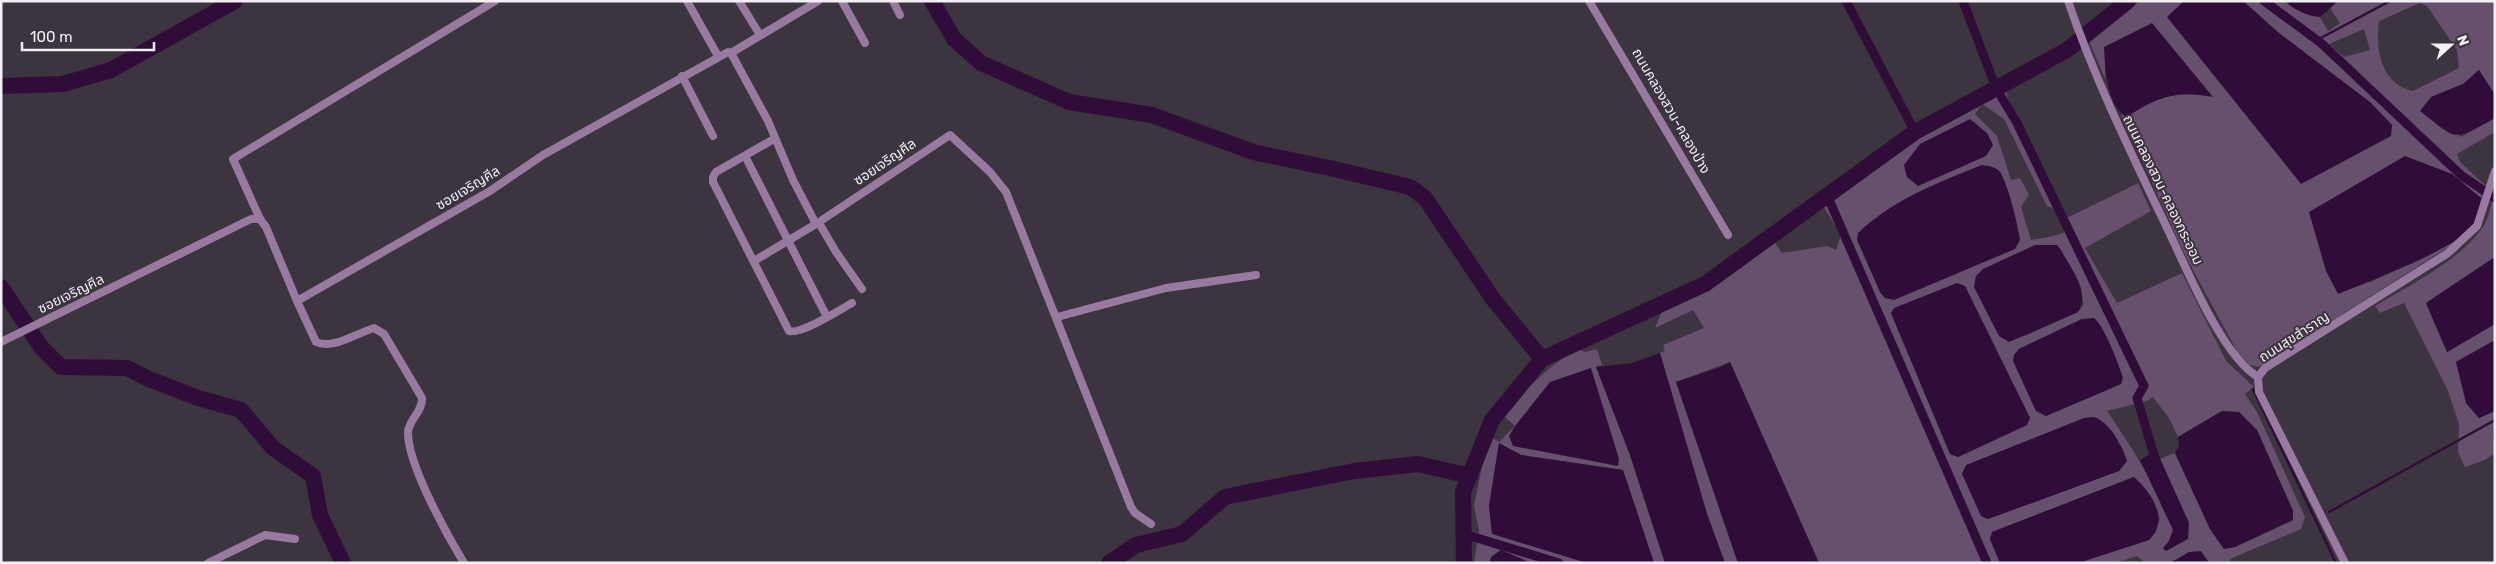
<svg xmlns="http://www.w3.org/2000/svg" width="2496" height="564" viewBox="0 0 2496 564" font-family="Rubik,'Noto Sans Thai',sans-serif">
<rect width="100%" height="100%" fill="#3c343e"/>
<g fill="#674f6e" fill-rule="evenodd">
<path d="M2140,1H2184L2168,17L2279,33L2243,1H2285C2296,11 2306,15 2320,17L2328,31L2340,23L2330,8L2338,1H2495V95L2479,70L2463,84L2431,97L2461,137L2495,118V132L2457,154L2460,162L2486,186L2481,198L2452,174L2368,283L2461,239L2259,367L2250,365L2238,353L2186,257L2121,114L2127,117C2155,97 2177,90 2212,97L2105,47V79L2089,41ZM2420,3L2427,6L2457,50L2459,68L2413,91C2381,84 2375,49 2379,21ZM2364,29L2370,50L2344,57L2329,44Z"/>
<path d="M2006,90L2009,102L2064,212L2047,206L2004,119L1982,104L1975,114L1997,136L2011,180L2020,178L2029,195L2021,207L2031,240C2045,237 2051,238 2065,232L2140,387L2146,384L2067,218L2138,183L2151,211L2085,248L2117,303L2182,273L2226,361L2254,387L2245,394L2257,412L2305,517L2301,529L2230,559L2231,563H2209L2206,558L2173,560L2170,563H2145L2137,556L2115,563H2078L2149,540L2160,519C2154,503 2146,488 2134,477L1992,532L1990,539L2000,563H1819L1730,362L1676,382L1738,563H1725L1707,514L1660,353L1665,351L1663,345L1704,328L1693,310L1655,328L1663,309C1703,291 1738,267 1773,240L1782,253L1827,246L1836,250L1841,235L1823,206C1876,159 1939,114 2006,90ZM2000,173L2020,240L2014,249L1894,299L1885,298L1880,292ZM2035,245H2057L2084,304L2078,312L2025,336L1999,335L1974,287L1976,276ZM1965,286L2030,418L2027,425L1958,457L1950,454L1891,313ZM2082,319L2121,384L2046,416L2036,411L2014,355L2019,349ZM2153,397L2169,418L2178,437L2222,411L2257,430L2293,511V520L2235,547L2224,549L2210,529L2175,453L2160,459L2189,524L2163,548L2169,541L2173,530C2156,484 2134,451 2107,411L2147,401ZM2110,429L2122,448L2127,461L2119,471L1988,519L1981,516Z"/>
<path d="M2495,189V257L2426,303L2447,352L2495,324V340L2456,362L2467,404L2479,418L2495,411L2493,436L2495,453L2485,460L2465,467L2458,452L2459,424L2448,391L2404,303L2380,313L2375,306C2408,286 2471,255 2487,219C2491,210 2492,198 2495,189Z"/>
<path d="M1577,349L1585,352L1597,349L1602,365L1596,367L1630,455L1665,563H1654L1623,470L1521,455L1499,443L1489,506L1492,533L1587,563H1531L1501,550L1491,557L1490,563H1474L1479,530L1474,506L1482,466L1491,437L1499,442L1515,426L1504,416C1526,389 1547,367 1577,349Z"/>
</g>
<g fill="#300d39">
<polygon points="2184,1 2243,1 2279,33 2370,102 2392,125 2391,136 2301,184 2167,17"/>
<path d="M2285,1H2338L2320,17C2306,15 2296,11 2285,1Z"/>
<path d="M2152,23L2213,97C2177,90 2156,97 2127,117C2107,107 2105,68 2104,47Z"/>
<path d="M2479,70L2495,95V118C2451,142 2459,141 2420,111L2431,97L2463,84Z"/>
<polygon points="1970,119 1987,133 1993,145 1986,156 1918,186 1907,177 1904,165 1920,144"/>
<path d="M2405,156L2452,174L2481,198C2479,207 2478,220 2472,227C2453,250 2368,282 2338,294L2326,271L2309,212Z"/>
<path d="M1982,165C1989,166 1996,167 2000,172C2008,184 2018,225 2020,240L2015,249L1894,300L1885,298L1880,292L1857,240L1858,233C1894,199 1937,183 1982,165Z"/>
<path d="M2035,245H2057L2061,250C2071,269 2091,292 2078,312L2009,342L1999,336L1974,287L1976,276L1983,269Z"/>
<polygon points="2495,257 2495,324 2447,352 2426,303"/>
<polygon points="1957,283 1965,286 2030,418 2027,425 1958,457 1950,454 1891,313 1894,308"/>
<path d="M2094,318C2105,327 2118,363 2123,378L2121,384L2046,416L2036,411L2013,361L2014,355L2019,349L2082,319Z"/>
<polygon points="2495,340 2495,411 2479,418 2466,403 2456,362"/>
<polygon points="1660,353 1707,514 1725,563 1665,563 1630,455 1596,367 1632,363"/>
<polygon points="1730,362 1819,563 1738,563 1676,382 1721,367"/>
<polygon points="1591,368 1619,459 1618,466 1513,446 1509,436 1515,426 1550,382"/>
<polygon points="2222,411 2239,412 2257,430 2293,511 2293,520 2235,547 2224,549 2210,529 2175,453 2179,446 2178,437"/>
<path d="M2094,417C2111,423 2121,445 2127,461L2119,471L1988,519L1981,516L1962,474L1966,465L2084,418Z"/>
<polygon points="1499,443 1521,455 1623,470 1654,563 1587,563 1492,534 1489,506"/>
<polygon points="2150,454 2158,454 2189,523 2188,539 2166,551 2163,548 2169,541 2173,530 2140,460"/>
<path d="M2134,477C2152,493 2170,520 2149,540L2078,563H2000L1990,539L1992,532Z"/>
<polygon points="1501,550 1531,563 1490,563 1491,557"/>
<polygon points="2201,551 2209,563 2170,563 2189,552"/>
</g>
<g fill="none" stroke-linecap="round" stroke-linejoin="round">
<g stroke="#300d39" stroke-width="2.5">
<polyline points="2317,40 2390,1"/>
<polyline points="2253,389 2336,563"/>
<polyline points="2329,512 2495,420"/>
</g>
<g stroke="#300d39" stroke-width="9">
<polyline points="1846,1 1915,132"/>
<polyline points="1963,1 1996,88 2017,123 2144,386 2137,398 2157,465"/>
<polyline points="2264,1 2321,43 2462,176 2495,198"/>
<polyline points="1827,195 1987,563"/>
<polyline points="1464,534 1559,563"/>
</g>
<g stroke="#300d39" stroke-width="16">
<polyline points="932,1 954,39 981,63 1069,102 1152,115 1253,152 1334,169 1410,187 1425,198 1493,299 1542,359"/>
<polyline points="1,86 63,84 111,70 235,1"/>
<polyline points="1,287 41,347 61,367 127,368 149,379 198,398 241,410 273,448 313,476 320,515 343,563"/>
<polyline points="1109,563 1136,545 1182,534 1225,497 1354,471 1418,464 1470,476"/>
<polyline points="1464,563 1463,492 1492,420 1542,359 1705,284 1915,132 2067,50 2128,1"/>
</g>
<g stroke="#987aa1" stroke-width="8">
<polyline points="495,1 233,159 260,219 266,227 297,301 490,191 543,155 728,52 731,53 768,121 793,180 816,224"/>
<polyline points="687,1 718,56"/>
<polyline points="739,1 760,35"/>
<polyline points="842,1 865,43"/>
<polyline points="893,1 900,15"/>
<polyline points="1589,1 1728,235"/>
<path d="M2068,1C2095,80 2132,155 2168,230C2187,269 2222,356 2258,377"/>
<polyline points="731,53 818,1"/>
<polyline points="682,76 713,136"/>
<path d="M774,139L716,172L713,177V182L789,331C800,335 840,310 852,303"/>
<polyline points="745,156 827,317"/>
<polyline points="819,223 836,252 862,289"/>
<polyline points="754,261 816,224 950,135 990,172 1006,192 1131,507 1135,513 1151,524"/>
<path d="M297,301L316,342C333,350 357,333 374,328L384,334L422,398C423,412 408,420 408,433C408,465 447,535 464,563"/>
<polyline points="1057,317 1166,288 1256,275"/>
<polyline points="1,342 251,219 260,219"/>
<polyline points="208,563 265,535 295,539"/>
<polyline points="2345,563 2259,392 2258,377 2265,368 2448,253 2477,226 2495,171"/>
</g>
</g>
<g text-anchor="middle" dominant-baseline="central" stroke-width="4" stroke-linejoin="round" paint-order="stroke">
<g font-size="14" fill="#f4eef5" stroke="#3c343e">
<text transform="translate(1671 111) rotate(60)">ถนนคลองสวน-คลองป่าง</text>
<text transform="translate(885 162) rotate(-34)">ซอยเจริญศีล</text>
<text transform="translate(468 188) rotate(-31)">ซอยเจริญศีล</text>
<text transform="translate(2163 190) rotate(64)">ถนนคลองสวน-คลองกระออม</text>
<text transform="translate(71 294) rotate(-26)">ซอยเจริญศีล</text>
<text transform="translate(2294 337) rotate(-33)">ถนนสุขสำราญ</text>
</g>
</g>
<rect width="2496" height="564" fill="none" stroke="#f4eef5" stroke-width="5"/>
<g transform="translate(2451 45) rotate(69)" stroke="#3c343e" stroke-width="4" paint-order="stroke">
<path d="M0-4L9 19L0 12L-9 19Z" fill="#f4eef5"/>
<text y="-8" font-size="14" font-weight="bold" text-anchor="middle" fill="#f4eef5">N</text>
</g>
<path d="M22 42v8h132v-8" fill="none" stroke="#f4eef5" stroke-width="2.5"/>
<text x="30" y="42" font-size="15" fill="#f4eef5" stroke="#3c343e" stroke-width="4" paint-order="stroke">100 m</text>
</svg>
